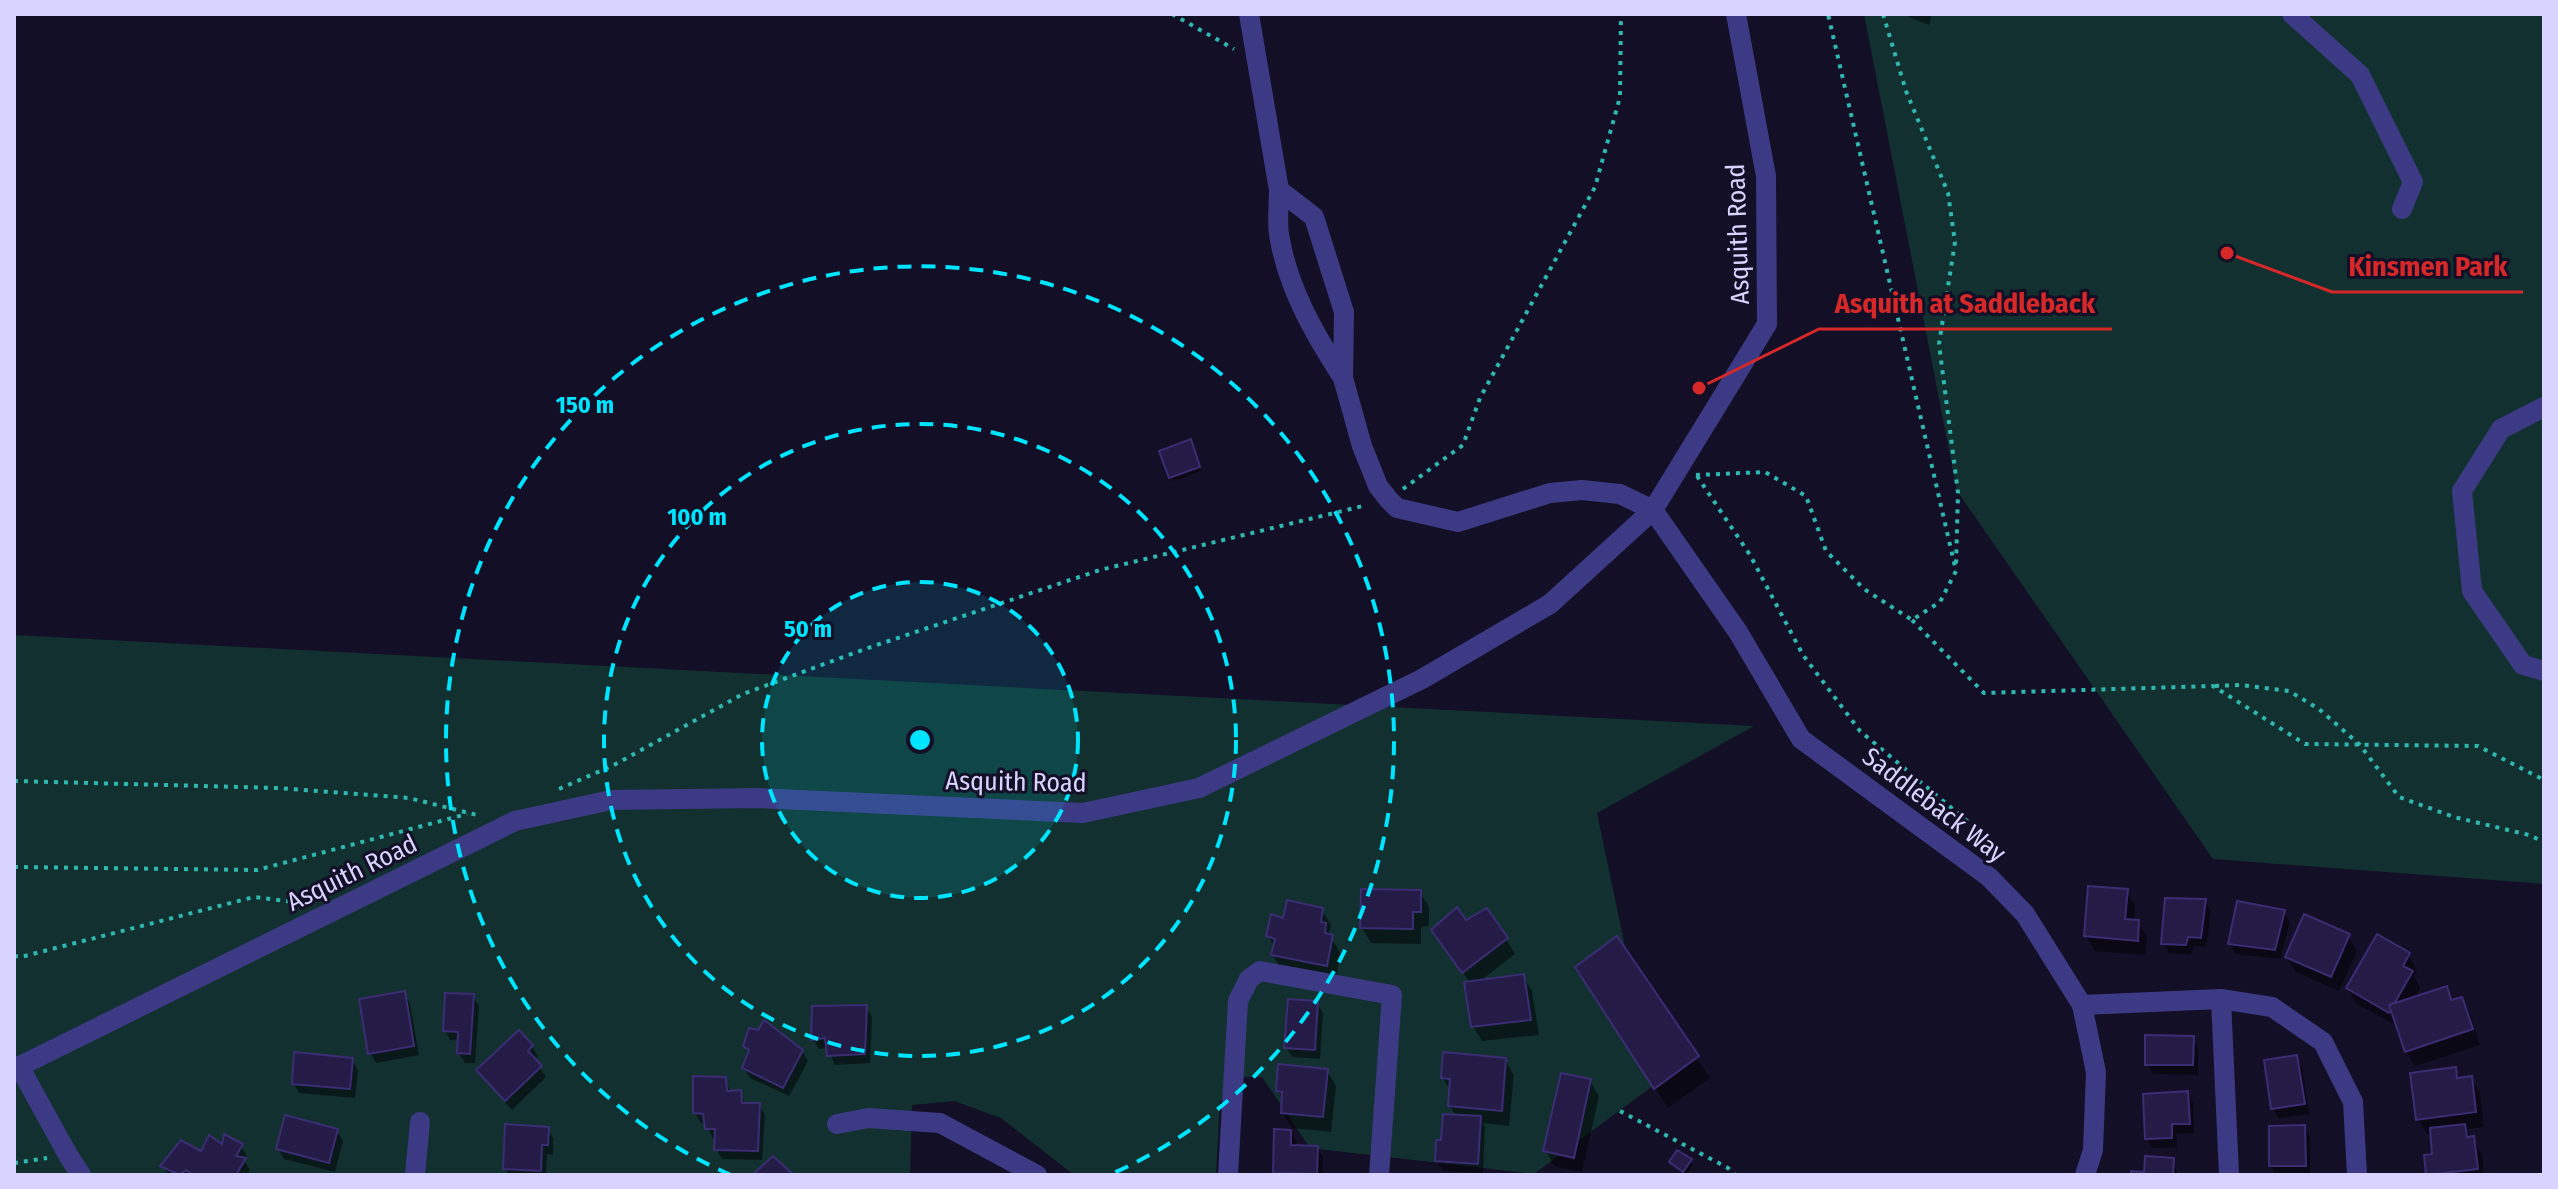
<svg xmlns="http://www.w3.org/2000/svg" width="2558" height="1189" viewBox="0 0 2558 1189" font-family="'Fira Sans Condensed',sans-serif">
<rect width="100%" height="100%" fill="#130f26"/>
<g fill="#12302f">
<polygon points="1864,14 2544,14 2544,884 2213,859 1957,491"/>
<polygon points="14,635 1754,726 1597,813 1654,1085 1534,1174 1310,1148 1262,1077 1245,1077 1220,1102 1216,1175 1074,1175 1001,1118 954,1101 912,1105 910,1175 14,1175"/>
</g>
<g fill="#0007">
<polygon points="1902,14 1932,14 1929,25"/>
<polygon points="1192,446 1201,471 1173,481 1162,452"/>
<polygon points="2126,890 2135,906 2134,922 2138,922 2147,937 2145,955 2095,951 2086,936"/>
<polygon points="1420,892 1429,907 1429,926 1421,927 1421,944 1371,943 1362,928"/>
<polygon points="2205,901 2211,911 2206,947 2194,946 2191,955 2169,953 2163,943"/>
<polygon points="1322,910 1331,925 1329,933 1340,953 1336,980 1282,970 1273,955 1275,947 1268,936 1285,920"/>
<polygon points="2284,912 2290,922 2280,959 2236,954 2230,944"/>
<polygon points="1466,923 1506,939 1515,954 1479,982 1523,976 1532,991 1539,1035 1482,1041 1473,1026 1470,983 1443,945"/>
<polygon points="2348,936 2357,951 2339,991 2296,972 2287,957"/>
<polygon points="1617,939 1710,1078 1668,1108 1590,988"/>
<polygon points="2408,955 2417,970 2414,976 2420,988 2414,1000 2446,989 2453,1002 2462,999 2470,1014 2480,1045 2415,1066 2406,1051 2399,1027 2357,1004 2348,988"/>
<polygon points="404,994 410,1003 419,1055 376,1063 370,1053"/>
<polygon points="473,996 479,1006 475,1063 465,1063 459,1053 460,1041 450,1040 445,1030"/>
<polygon points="1317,1003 1323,1013 1320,1059 1292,1057 1286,1047"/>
<polygon points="866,1007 872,1017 870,1063 835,1065 828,1048 819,1049 813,1039"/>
<polygon points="519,1033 532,1047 538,1056 534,1060 546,1077 512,1110 479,1071"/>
<polygon points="2193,1038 2198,1048 2198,1075 2153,1074 2147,1064"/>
<polygon points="745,1046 802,1051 808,1061 789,1096 750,1078 744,1068 749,1054"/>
<polygon points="2296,1057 2302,1067 2309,1114 2278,1118 2273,1108"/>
<polygon points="352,1060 358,1070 355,1098 299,1093 294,1084"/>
<polygon points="1505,1060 1514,1075 1509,1126 1483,1123 1485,1127 1483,1173 1443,1171 1437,1161 1456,1116 1450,1106 1451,1092 1443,1078"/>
<polygon points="2455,1069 2460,1079 2471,1078 2480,1093 2484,1127 2466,1129 2482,1154 2484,1175 2428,1175 2426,1157 2435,1156 2432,1134 2427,1134 2418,1119"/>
<polygon points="1327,1071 1336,1086 1331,1132 1292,1128 1283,1113 1284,1101 1278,1091"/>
<polygon points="725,1079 731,1093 740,1092 746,1105 759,1105 765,1115 762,1160 722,1159 716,1149 717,1138 713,1139 706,1123 701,1123 695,1113"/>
<polygon points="1590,1081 1599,1096 1582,1172 1554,1166 1546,1151"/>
<polygon points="2187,1094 2193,1103 2194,1133 2176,1134 2177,1147 2153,1148 2147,1138"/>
<polygon points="2304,1127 2310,1137 2310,1175 2276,1175 2271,1166"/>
<polygon points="548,1129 553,1138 553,1155 547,1154 546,1175 509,1175 505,1168"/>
<polygon points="337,1131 343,1141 335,1172 284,1159 278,1149"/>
<polygon points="1290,1132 1296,1141 1296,1147 1317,1148 1323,1157 1322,1175 1277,1175 1275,1172"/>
<polygon points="241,1146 247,1156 244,1160 250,1170 247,1175 168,1175 163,1166 223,1147"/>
<polygon points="2173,1160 2178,1175 2133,1175 2146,1174"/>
<polygon points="1690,1161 1693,1165 1686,1175 1671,1162"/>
</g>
<g fill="#241b47" stroke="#3b2d73" stroke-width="2">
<polygon points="1191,439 1200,467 1169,478 1159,451"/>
<polygon points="2088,886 2128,889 2125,919 2139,920 2138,941 2084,936"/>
<polygon points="1361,889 1421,890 1421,912 1413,912 1413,929 1360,928"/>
<polygon points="2165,898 2206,899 2201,938 2188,937 2186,945 2161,944"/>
<polygon points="1287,900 1323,908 1321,922 1326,923 1325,933 1333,935 1327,966 1271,955 1275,939 1266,936 1271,914 1283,918"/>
<polygon points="2237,901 2285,910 2275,950 2228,944"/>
<polygon points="1457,907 1466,920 1487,908 1508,938 1462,973 1431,930"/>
<polygon points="2304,914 2350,934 2331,977 2285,957"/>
<polygon points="2377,934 2410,953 2403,966 2413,971 2389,1013 2346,988"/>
<polygon points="1617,936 1699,1056 1654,1089 1575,967"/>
<polygon points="1524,974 1531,1020 1471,1027 1464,982"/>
<polygon points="2447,986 2451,1000 2462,997 2473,1029 2405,1052 2389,1005"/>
<polygon points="405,991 414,1046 368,1054 359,999"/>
<polygon points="445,993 474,994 470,1054 457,1053 458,1032 443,1031"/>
<polygon points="1288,999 1318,1001 1315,1050 1284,1048"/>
<polygon points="867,1005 865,1054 827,1056 825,1038 811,1040 812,1006"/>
<polygon points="764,1020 803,1050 783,1088 742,1068 749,1050 743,1046 749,1028 758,1030"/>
<polygon points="519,1030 533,1045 528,1051 542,1066 505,1101 476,1070"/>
<polygon points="2145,1035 2194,1036 2193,1065 2145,1065"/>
<polygon points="294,1052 353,1058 350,1089 292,1084"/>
<polygon points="1443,1052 1506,1058 1502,1111 1448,1106 1450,1079 1441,1078"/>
<polygon points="2297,1055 2305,1104 2271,1109 2264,1060"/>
<polygon points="1278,1064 1328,1069 1323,1117 1281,1113 1282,1092 1276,1091"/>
<polygon points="2456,1067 2457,1078 2472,1076 2476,1112 2416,1120 2410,1073"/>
<polygon points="1561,1073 1591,1079 1574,1158 1543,1151"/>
<polygon points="693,1076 726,1077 727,1091 741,1090 742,1103 760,1103 758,1151 714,1150 715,1129 705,1129 703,1114 693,1113"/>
<polygon points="2188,1091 2190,1124 2172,1124 2172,1138 2145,1139 2143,1094"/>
<polygon points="1443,1114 1481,1116 1478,1164 1435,1161 1436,1140 1441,1140"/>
<polygon points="285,1115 338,1129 329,1163 276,1149"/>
<polygon points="505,1124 549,1127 548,1145 542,1145 541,1171 503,1169"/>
<polygon points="2465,1124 2467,1137 2474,1136 2478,1169 2426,1175 2424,1155 2432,1154 2430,1128"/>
<polygon points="2305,1125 2306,1166 2269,1166 2269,1126"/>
<polygon points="1274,1129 1291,1130 1291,1145 1318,1146 1317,1174 1273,1173"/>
<polygon points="224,1134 243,1144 236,1156 246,1158 236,1175 193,1175 186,1170 180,1175 160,1166 181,1140 201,1151 209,1135 222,1144"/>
<polygon points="1677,1150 1692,1159 1683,1172 1669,1162"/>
<polygon points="773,1156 794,1175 752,1175"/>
<polygon points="2145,1156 2174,1158 2173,1175 2131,1175 2131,1171 2144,1172"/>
</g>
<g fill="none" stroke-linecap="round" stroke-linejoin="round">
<g stroke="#2fb8b0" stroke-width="4" stroke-dasharray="4 6" stroke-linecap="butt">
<polyline points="1172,14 1234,49"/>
<polyline points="1883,14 1906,91 1948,193 1955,242 1939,344 1958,493 1956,565"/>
<polyline points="1696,475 1765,472 1806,496 1826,551 1864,589 1912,620 1940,602 1956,571 1828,14"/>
<polyline points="1697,476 1750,555 1803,655 1860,731 1986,837 1987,851"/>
<polyline points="1403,489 1463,445 1480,398 1595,187 1620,97 1621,14"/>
<polyline points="1912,620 1984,693 2213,686 2305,744 2478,746 2544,780"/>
<polyline points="2215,686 2240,685 2289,691 2319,709 2360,745 2399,797 2454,817 2529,835 2544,842"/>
<polyline points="14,781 278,788 409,798 481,816"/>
<polyline points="559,789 614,765 743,694 865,649 1100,570 1367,505"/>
<polyline points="14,867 257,870 467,814"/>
<polyline points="14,956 21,957 254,897 303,903"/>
<polyline points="1620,1111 1728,1168 1735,1175"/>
<polyline points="14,1163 47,1158"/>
</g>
<g stroke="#3d3a85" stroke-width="20">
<polyline points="1249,14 1279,190"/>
<polyline points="2292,14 2360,75 2413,182 2402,209"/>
<path d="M1343,378C1315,335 1287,287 1279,234C1277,221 1279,204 1279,190L1314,217L1344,312L1343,378L1362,446L1378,486L1389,500L1397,508L1458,522L1550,493L1582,490L1620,494L1653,510L1738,632L1801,739L1989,877L2025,914L2082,1005L2096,1072L2093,1150L2085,1175"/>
<polyline points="2544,407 2501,429 2462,491 2472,591 2523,665 2544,671"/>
<polyline points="2221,999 2229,1175"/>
<polyline points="2082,1005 2221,999 2272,1007 2323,1042 2353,1102 2357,1175"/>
<polyline points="19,1066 68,1155 81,1175"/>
<polyline points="14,1069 515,821 611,800 758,798 1083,813 1199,788 1422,679 1550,604 1653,510 1767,324 1766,176 1736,14"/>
<polyline points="837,1124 868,1118 940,1123 1037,1175"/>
<polyline points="415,1175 420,1122"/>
<polyline points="1228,1175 1238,1001 1249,979 1260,971 1392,995 1379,1175"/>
</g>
</g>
<circle cx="920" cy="740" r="158" fill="#00e5ff" fill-opacity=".12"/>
<g fill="none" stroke="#00e5ff" stroke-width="4" stroke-dasharray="14 10">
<circle cx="920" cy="740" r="158"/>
<circle cx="920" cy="740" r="316"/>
<path d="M731 1175A474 474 0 1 1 1109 1175"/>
</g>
<g text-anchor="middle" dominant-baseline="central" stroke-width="6" stroke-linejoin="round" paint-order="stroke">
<g font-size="26" fill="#d9d4ff" stroke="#130f26">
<text transform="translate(1738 234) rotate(-92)">Asquith Road</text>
<text transform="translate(1016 782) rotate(1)">Asquith Road</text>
<text transform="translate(1934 805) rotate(37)">Saddleback Way</text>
<text transform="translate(352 873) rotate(-26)">Asquith Road</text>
</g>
</g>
<circle cx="920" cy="740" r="12" fill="#00e5ff" stroke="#130f26" stroke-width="4"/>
<g font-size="24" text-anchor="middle" font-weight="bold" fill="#00e5ff" stroke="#130f26" stroke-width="6" stroke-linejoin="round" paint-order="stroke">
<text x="585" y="413">150 m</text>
<text x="697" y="525">100 m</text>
<text x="808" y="637">50 m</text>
</g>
<path fill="none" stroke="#d62828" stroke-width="3" d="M2227 253L2332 292H2523M1699 388L1819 329H2112"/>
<g fill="#d62828" stroke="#130f26" stroke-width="3">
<circle cx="2227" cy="253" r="8"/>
<circle cx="1699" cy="388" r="8"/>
</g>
<g font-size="28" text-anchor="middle" font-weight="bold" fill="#d62828" stroke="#130f26" stroke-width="6" stroke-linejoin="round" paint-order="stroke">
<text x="2428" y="276">Kinsmen Park</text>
<text x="1965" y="313">Asquith at Saddleback</text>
</g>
<rect width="2558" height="1189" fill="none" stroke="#d9d4ff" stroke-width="32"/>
</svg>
